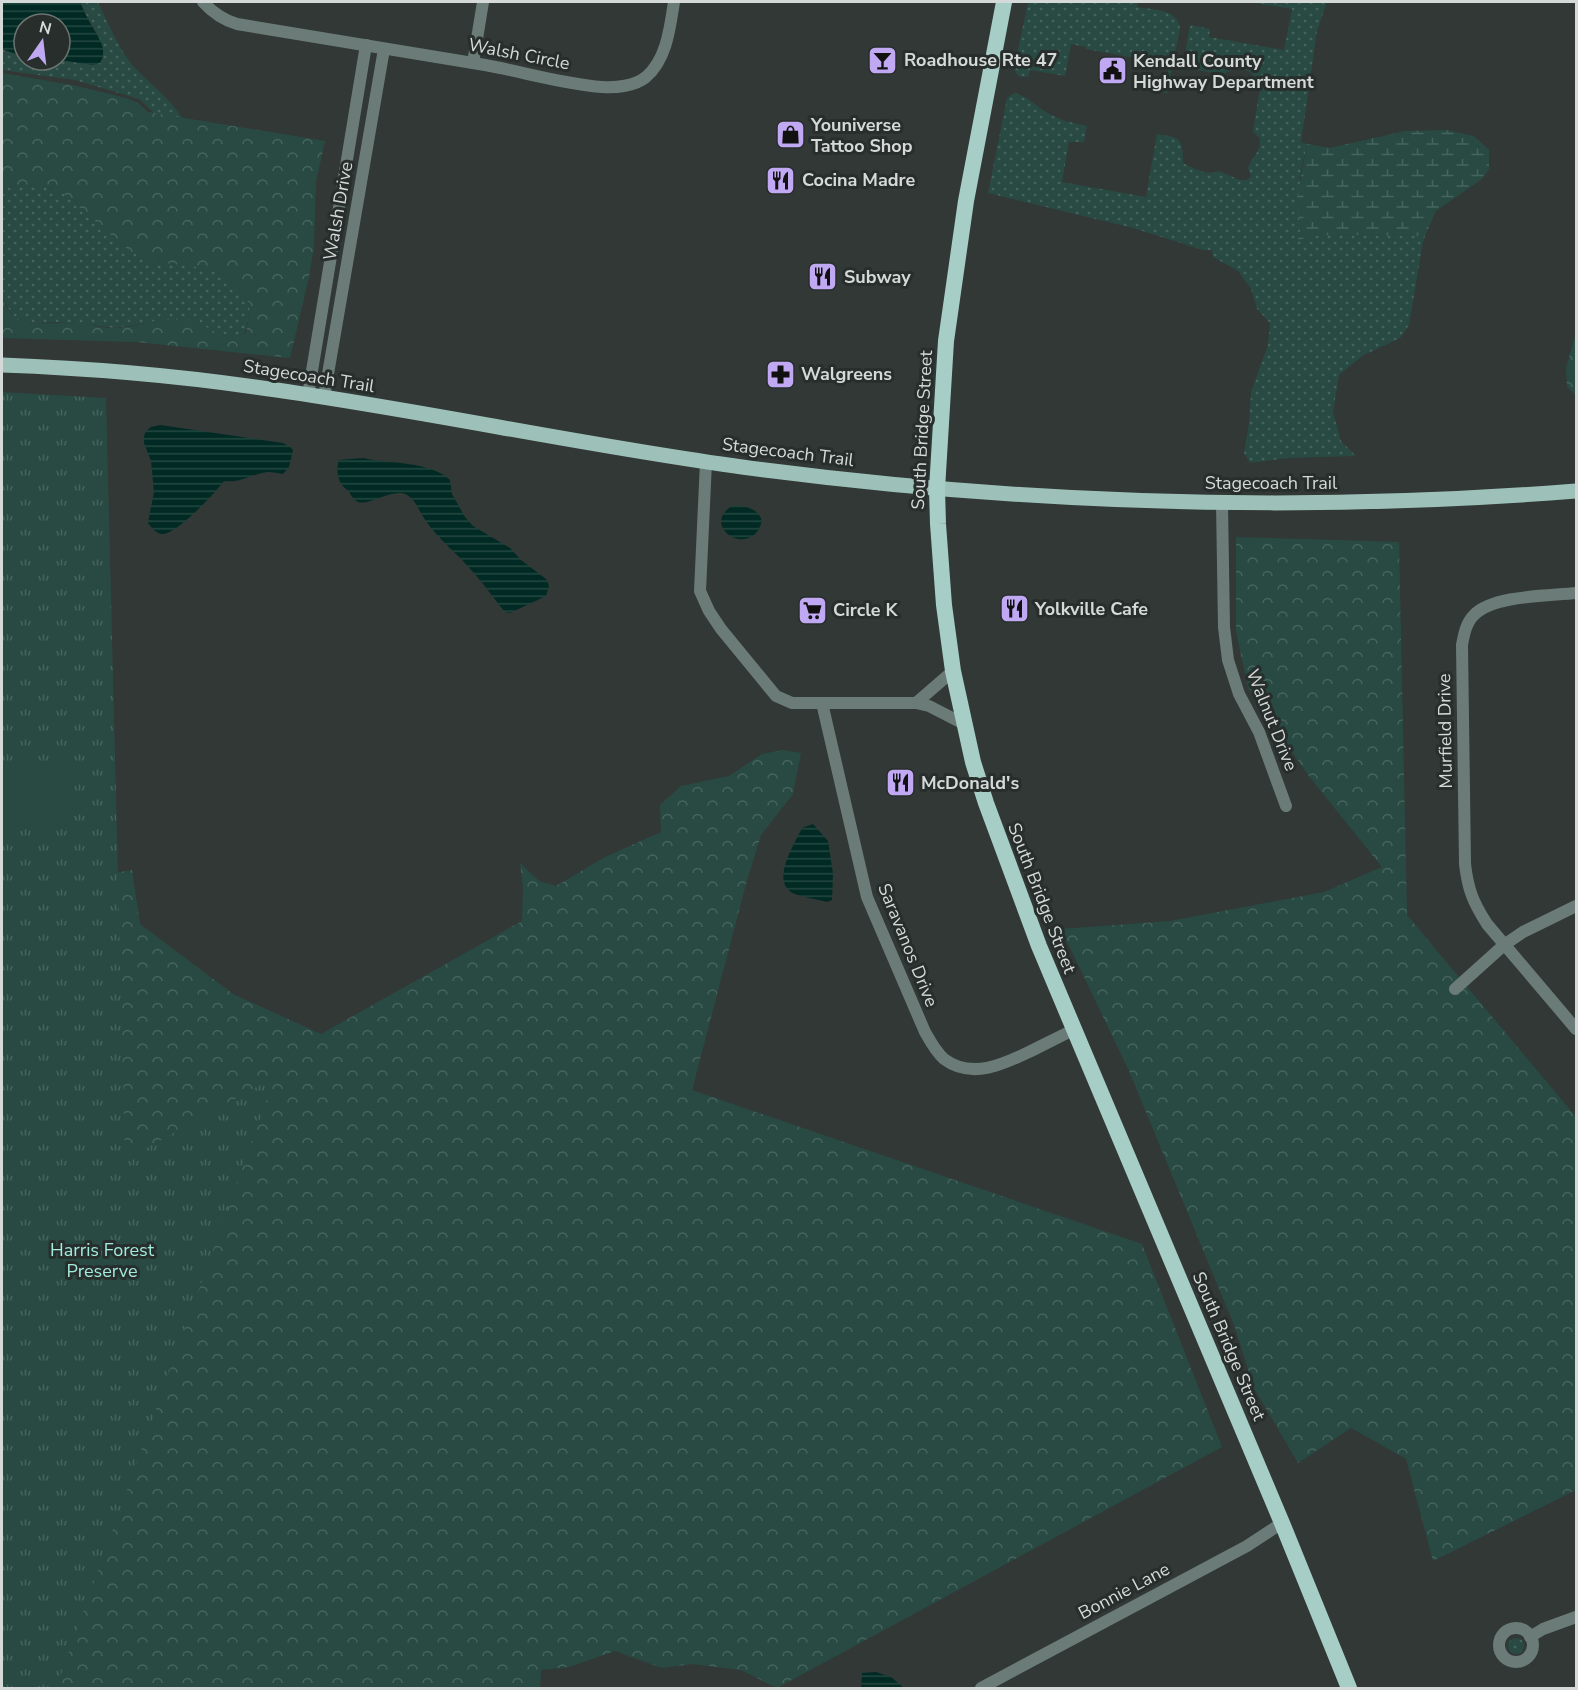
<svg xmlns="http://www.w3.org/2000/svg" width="1578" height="1690" viewBox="0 0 1578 1690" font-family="'Nunito Sans',sans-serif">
<defs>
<pattern id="grass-dots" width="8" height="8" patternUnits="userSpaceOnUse" patternTransform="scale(1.5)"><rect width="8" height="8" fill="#284a43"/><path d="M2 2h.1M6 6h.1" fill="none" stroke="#46645e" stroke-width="1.8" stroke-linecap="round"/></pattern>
<pattern id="forest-crowns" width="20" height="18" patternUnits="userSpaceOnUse" patternTransform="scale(1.5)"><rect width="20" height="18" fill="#284a43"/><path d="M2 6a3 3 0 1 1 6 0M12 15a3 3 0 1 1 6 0" fill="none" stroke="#46645e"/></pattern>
<pattern id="wetland-marsh" width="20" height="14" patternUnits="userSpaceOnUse" patternTransform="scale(1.5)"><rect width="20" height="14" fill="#284a43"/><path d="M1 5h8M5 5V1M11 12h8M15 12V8" fill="none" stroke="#46645e"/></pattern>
<pattern id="park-tufts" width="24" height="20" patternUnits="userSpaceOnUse" patternTransform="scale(1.5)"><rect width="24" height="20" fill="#284a43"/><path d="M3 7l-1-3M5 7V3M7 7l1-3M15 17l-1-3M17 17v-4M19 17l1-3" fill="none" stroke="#46645e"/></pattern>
<pattern id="water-rules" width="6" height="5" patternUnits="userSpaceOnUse" patternTransform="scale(1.5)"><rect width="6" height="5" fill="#002a23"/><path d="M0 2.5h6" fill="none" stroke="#244842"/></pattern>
</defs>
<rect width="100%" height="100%" fill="#313836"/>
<g fill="url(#grass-dots)">
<path d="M80,2H98C107,21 120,51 134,67C150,84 169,97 182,118L154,113L139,99L75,80L2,70V49L13,53L24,55V60H60L93,65L103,58C104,38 87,20 80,2Z"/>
<path d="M1028,2H1138L1137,7C1152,10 1177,8 1180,28L1167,94L1164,93L1169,64L1086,49V47L1071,44L1065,76L1030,70L1028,77L1018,76L1014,69Z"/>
<path d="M1250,2H1327L1317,31L1301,142L1307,144L1300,176V231L1298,239L1322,235L1425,236L1423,242L1409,325L1400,338L1362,356L1339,375L1333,412L1341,441L1356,456L1288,458L1250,463L1244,453L1249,423L1251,392L1268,345L1270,323L1257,309L1251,289L1238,271L1213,257L1212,250H1203L1133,228L988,193L1007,98L1014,93C1028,96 1034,105 1046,112C1059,120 1072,123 1087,126L1084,142H1069L1062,182L1146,197L1157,134C1180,138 1183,137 1183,163C1195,169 1206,176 1219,171L1240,180H1247L1251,176L1248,168C1253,154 1260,155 1260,138L1253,132L1260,88C1256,69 1236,63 1222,76L1208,72L1183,68L1189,29L1191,25L1210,29L1209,37L1284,50L1292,9Z"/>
<polygon points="17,185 42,186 63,192 122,245 140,257 153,262 210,268 226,278 240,290 249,303 250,312 245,333 235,336 223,334 213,332 195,322 159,321 114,328 80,323 56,322 37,323 27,322 13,316 2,298 2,189"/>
<circle cx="1516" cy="1646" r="8"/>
</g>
<g fill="url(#forest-crowns)">
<path d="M2,73L77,86L126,98L138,103L148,112L325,141L316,182L314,246L309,277L290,358L136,342L2,338V298C5,304 9,313 15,317C33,328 59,321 79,323C91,324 104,329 116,328C138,327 161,316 184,319C208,322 217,342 246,333L250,312L249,303L240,290L226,278L210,268L153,262L140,257L122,245L62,192L42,186L17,185L2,189Z"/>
<polygon points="1576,333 1576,395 1567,387 1566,368"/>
<polygon points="1236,537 1399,542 1407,915 1576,1117 1576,1490 1433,1561 1406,1459 1351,1428 1298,1463 1254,1388 1234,1325 1129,1071 1061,929 1170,921 1324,892 1382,867 1308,775 1248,688 1236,631"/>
<polygon points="782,750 801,753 793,794 761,835 746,884 692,1090 1142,1244 1222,1447 777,1688 741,1670 692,1664 662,1668 615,1651 569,1667 541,1670 540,1688 2,1688 2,1215 96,876 132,870 140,924 233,994 321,1034 522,921 523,888 520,863 539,881 556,886 605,857 661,832 660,805 681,786 729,776 762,754"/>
</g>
<polygon fill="url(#wetland-marsh)" points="1446,130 1474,136 1489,150 1489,169 1482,179 1436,211 1425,236 1322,235 1298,240 1300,231 1297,198 1307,144 1330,148 1405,131"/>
<polygon fill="url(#park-tufts)" points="2,392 106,398 125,1160 275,1077 56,1688 2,1688"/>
<path fill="#284a43" d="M53,763C57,765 62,767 65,769C80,783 79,814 58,821C47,824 15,822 2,822V764Z"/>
<g fill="url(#water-rules)">
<path d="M2,2H80C83,9 86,16 90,23C97,36 109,48 100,63L93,65L60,60V24H24V55L13,53L2,49Z"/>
<path d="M160,425L283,443L290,447L293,450L289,467L283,474C278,473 273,472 268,472C251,474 242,483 224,481C215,493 178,533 163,534C156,534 152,528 148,523L154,492L151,461L144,443V436L146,431L151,427Z"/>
<path d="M363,458C390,464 430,461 450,480L452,494L465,517L473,526L510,548L521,560L546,579L549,586L546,596L510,613L505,612C494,599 484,584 473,572C458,554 439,540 426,521C419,512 417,501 407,495C394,487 370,506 358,502C352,499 351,493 346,489C337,482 336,470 339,460Z"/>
<path d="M732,506C744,505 758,508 762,521C751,561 699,526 732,506Z"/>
<path d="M813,824L828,841L833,874L832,900L827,902C817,899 805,898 795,894C769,883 794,845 802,828Z"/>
<polygon points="876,1672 891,1677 904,1688 861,1688 862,1673"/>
</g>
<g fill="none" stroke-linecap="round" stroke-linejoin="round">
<g stroke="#6b7c78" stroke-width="12">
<path d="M203,2C213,13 223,20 237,24C320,38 403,51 485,65C524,72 563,84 602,87C616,88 635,86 646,77C667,59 670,27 674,2"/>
<polyline points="473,63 483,2"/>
<polyline points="308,395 366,45"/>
<polyline points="324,397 384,49"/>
<polyline points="706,462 700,591 709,611 721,629 776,696 792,703 916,703 929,706 964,724"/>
<polyline points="1222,503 1224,627 1228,660 1239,694 1259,732 1286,806"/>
<path d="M1576,593C1549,596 1493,595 1474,615C1466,623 1464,634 1462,645L1465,864C1468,890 1473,902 1487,924L1576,1029"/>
<path d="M822,703L867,897L925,1032C930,1041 936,1052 944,1059C972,1080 1004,1064 1031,1051C1045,1044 1059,1037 1073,1030"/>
<polyline points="916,703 953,671"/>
<polyline points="1455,989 1504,945 1523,932 1576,906"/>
<circle cx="1516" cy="1645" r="17"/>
<polyline points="1530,1637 1543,1629 1576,1617"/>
<polyline points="981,1688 1247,1546 1282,1523"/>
</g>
<path stroke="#9dc1b9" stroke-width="15" d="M2,365C86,368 171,375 255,387C418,409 579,445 742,467C1019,504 1298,513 1576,491"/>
<polyline stroke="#a7cec6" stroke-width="16" points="1004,2 966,201 946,341 937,489 938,524 944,605 953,671 973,762 986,803 1039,946 1282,1523 1349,1688"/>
</g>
<defs>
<symbol id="bar-square" viewBox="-11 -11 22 22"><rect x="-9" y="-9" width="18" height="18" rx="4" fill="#c1a8f3" stroke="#272e2c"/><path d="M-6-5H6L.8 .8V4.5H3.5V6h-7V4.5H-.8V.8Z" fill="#111"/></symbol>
<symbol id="civic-square" viewBox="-11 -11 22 22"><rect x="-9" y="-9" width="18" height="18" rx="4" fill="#c1a8f3" stroke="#272e2c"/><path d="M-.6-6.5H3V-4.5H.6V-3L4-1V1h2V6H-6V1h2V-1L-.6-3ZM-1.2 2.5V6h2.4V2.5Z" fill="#111"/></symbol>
<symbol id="shop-square" viewBox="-11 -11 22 22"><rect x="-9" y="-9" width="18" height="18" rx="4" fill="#c1a8f3" stroke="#272e2c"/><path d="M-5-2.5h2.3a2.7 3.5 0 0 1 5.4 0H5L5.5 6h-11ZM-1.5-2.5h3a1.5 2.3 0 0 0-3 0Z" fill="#111"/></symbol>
<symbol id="restaurant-square" viewBox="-11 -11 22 22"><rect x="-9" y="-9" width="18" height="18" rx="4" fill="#c1a8f3" stroke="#272e2c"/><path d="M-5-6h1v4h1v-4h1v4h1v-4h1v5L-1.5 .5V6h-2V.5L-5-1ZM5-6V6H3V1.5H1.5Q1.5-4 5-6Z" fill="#111"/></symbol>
<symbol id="pharmacy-square" viewBox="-11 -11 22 22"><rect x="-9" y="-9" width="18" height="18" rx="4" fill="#c1a8f3" stroke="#272e2c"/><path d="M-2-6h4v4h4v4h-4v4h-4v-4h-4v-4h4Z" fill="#111"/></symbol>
<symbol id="supermarket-square" viewBox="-11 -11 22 22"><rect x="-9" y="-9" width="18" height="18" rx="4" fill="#c1a8f3" stroke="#272e2c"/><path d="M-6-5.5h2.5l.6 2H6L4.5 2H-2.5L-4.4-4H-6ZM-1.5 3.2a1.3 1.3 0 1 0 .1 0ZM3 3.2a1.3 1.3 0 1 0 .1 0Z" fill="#111"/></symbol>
</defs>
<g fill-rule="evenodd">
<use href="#bar-square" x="866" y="44" width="33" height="33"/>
<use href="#civic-square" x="1096" y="54" width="33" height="33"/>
<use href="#shop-square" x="774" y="118" width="33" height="33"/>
<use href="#restaurant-square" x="764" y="164" width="33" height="33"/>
<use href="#restaurant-square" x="806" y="260" width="33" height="33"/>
<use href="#pharmacy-square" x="764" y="358" width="33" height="33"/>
<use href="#restaurant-square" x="998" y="592" width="33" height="33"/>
<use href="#supermarket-square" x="796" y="594" width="33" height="33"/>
<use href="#restaurant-square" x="884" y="766" width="33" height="33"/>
</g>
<g text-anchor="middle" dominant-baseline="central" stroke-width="6" stroke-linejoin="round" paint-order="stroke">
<g font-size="18" fill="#d5dad9" stroke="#272e2c">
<text transform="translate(519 54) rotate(11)">Walsh Circle</text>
<text transform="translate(338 211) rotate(-80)">Walsh Drive</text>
<text transform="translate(309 376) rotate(9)">Stagecoach Trail</text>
<text transform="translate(922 430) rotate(-87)">South Bridge Street</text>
<text transform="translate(788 452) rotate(7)">Stagecoach Trail</text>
<text x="1271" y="483">Stagecoach Trail</text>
<text transform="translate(1272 720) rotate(68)">Walnut Drive</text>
<text transform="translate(1445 731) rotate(-91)">Murfield Drive</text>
<text transform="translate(1042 898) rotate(69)">South Bridge Street</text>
<text transform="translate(908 945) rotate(68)">Saravanos Drive</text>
<text transform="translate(1229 1346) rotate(67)">South Bridge Street</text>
<text transform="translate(1124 1591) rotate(-28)">Bonnie Lane</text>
</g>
<g font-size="18" font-weight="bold" fill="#d5dad9" stroke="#272e2c" text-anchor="start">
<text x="904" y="60">Roadhouse Rte 47</text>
<text x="1133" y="61">Kendall County<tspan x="1133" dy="21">Highway Department</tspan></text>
<text x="811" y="125">Youniverse<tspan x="811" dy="21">Tattoo Shop</tspan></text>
<text x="802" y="180">Cocina Madre</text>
<text x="844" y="277">Subway</text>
<text x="801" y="374">Walgreens</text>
<text x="1035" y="609">Yolkville Cafe</text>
<text x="833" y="610">Circle K</text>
<text x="921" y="783">McDonald's</text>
</g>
<g font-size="18" fill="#a0ebdb" stroke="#272e2c">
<text x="102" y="1250">Harris Forest<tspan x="102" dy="21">Preserve</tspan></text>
</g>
</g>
<rect width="1578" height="1690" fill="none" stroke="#d5dad9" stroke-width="6"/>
<g transform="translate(42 42) rotate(14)"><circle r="28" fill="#272e2c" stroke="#6d7371" stroke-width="1.5"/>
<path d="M0-4.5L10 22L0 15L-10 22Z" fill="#c1a8f3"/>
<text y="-9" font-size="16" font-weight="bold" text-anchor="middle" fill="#d5dad9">N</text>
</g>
</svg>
